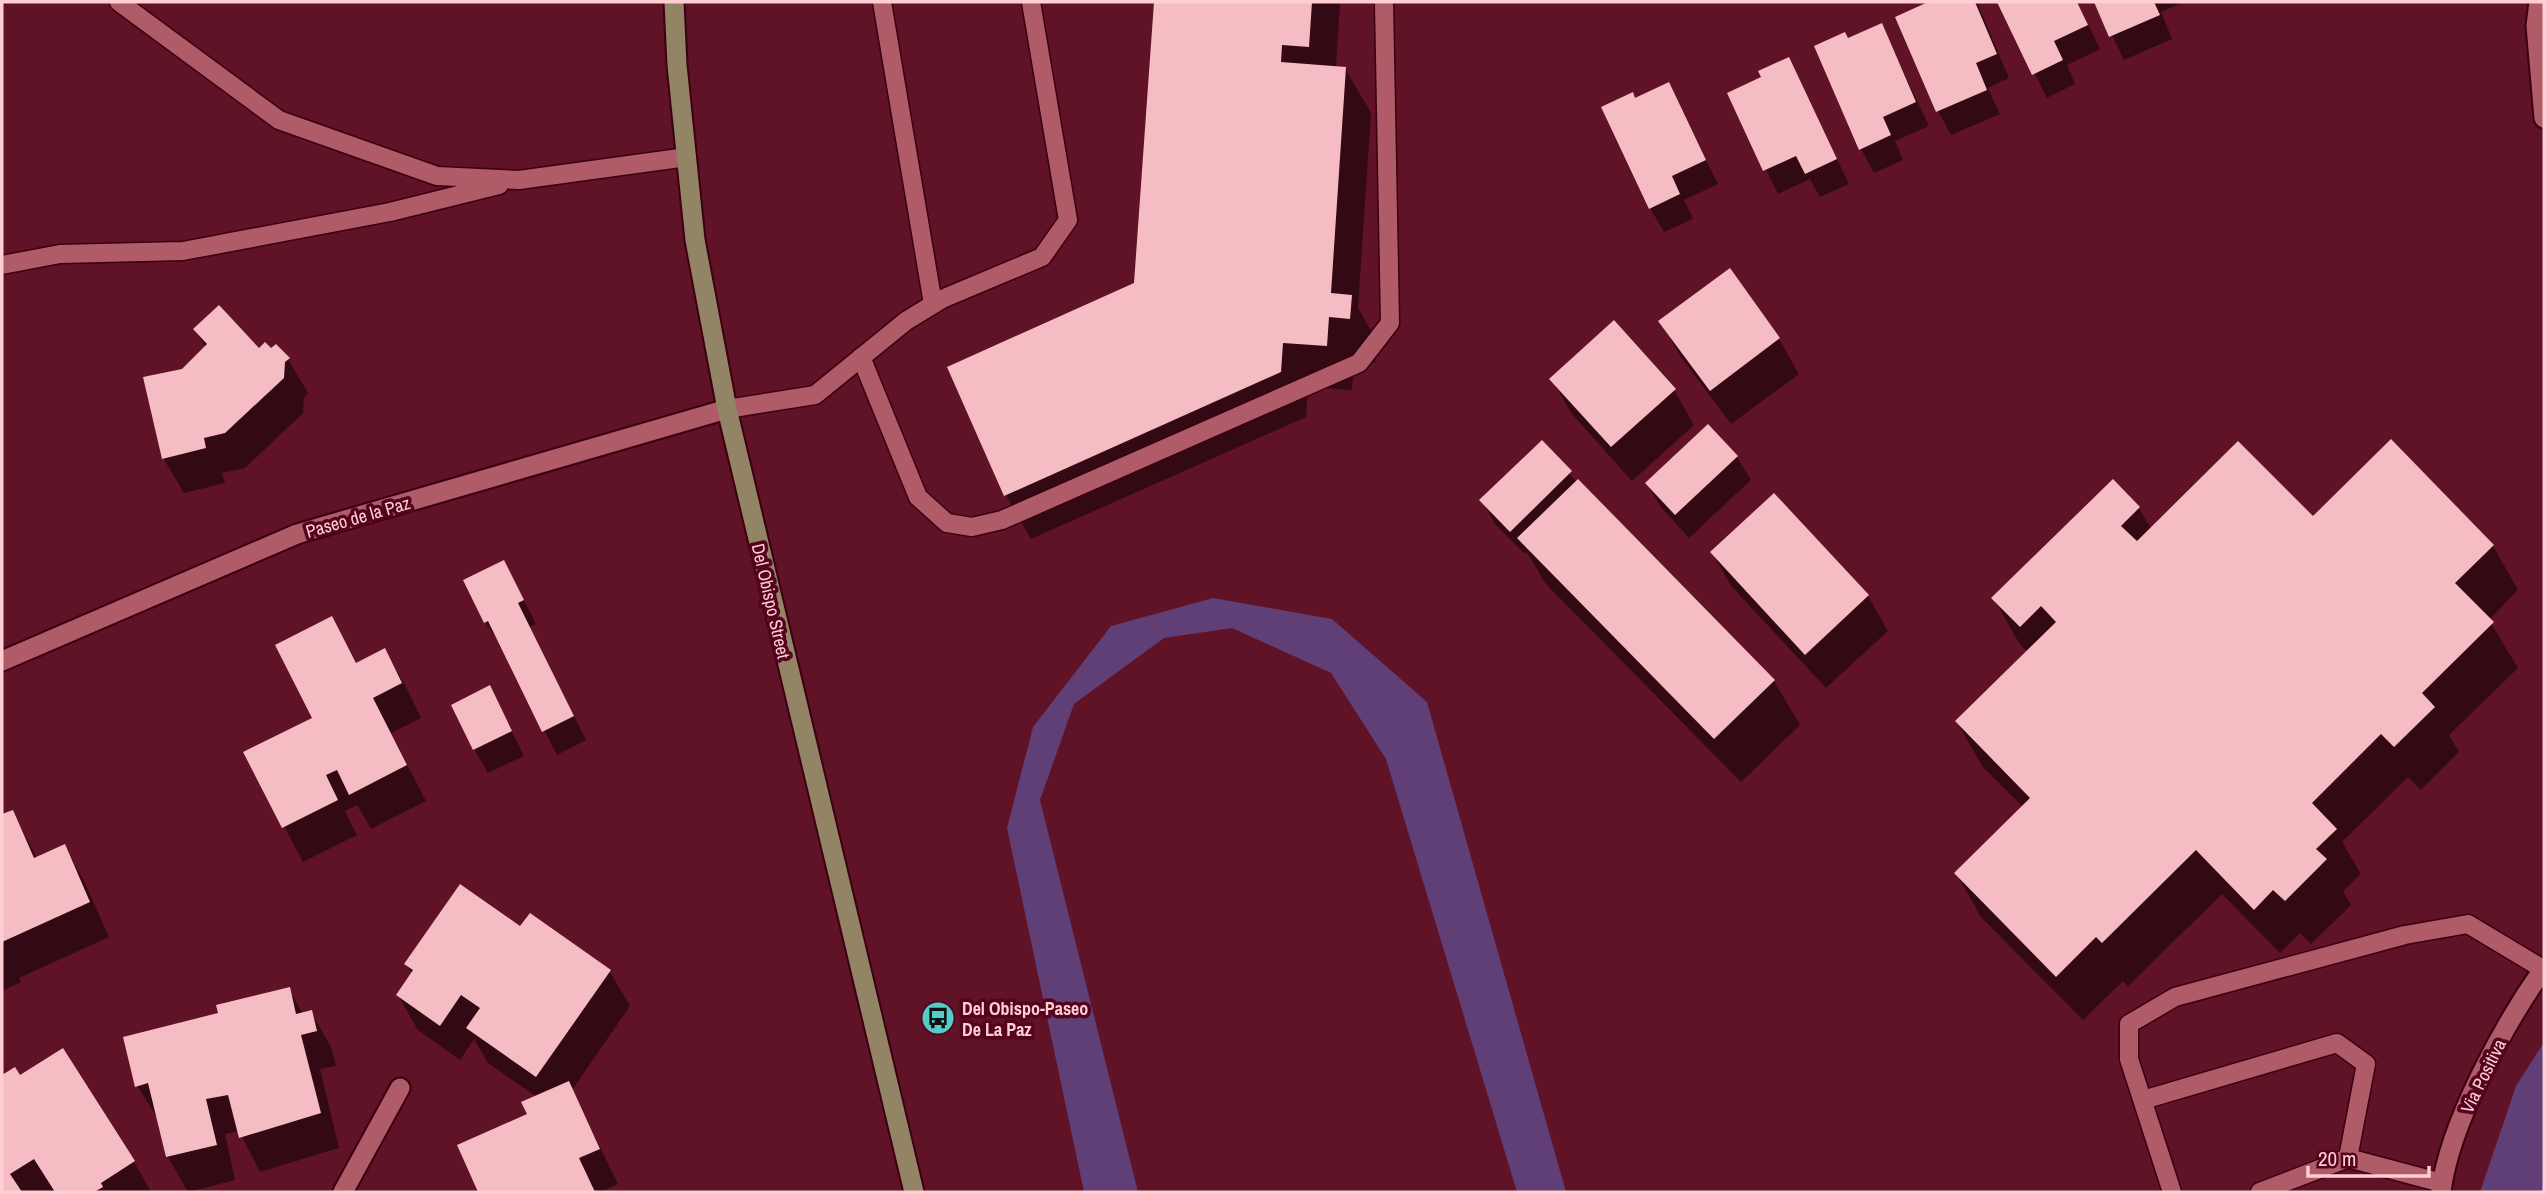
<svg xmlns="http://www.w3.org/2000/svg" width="2546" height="1194" viewBox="0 0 2546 1194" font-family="'Archivo Narrow',sans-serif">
<rect width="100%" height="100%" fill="#601226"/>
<g fill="#603e76">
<polygon points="1213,598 1332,619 1427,702 1566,1192 1517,1192 1386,759 1331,673 1232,628 1164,638 1074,704 1040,800 1138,1192 1084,1192 1007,828 1033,727 1111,626"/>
<polygon points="2544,1042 2544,1192 2480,1192 2516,1086"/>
</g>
<g fill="#0007">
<polygon points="1155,2 1340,2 1336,68 1345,68 1371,113 1358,308 1377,341 1375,363 1354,361 1352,390 1308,387 1306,417 1031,539 1006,495 1136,284"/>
<polygon points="1930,2 1977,2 2009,78 1988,88 2000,114 1951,135 1938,111"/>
<polygon points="1999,2 2077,2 2100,49 2067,65 2075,84 2047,98"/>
<polygon points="2096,2 2182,2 2182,3 2161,12 2172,39 2124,60"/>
<polygon points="1881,25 1929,126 1895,141 1903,160 1874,173 1861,149 1848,40"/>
<polygon points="1789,59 1849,184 1820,197 1810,179 1778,194 1729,94 1764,78"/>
<polygon points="1668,84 1718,184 1684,200 1693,219 1664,232 1650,208 1635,100"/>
<polygon points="1729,271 1779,339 1799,374 1731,424 1681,357 1661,322"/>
<polygon points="195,330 288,359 308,393 304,398 303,413 245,468 222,473 225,483 184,493 163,458 183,370 206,348"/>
<polygon points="1552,380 1674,390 1694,425 1632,481 1572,414"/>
<polygon points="1542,442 1577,483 1774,681 1800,725 1741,782 1545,583 1527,552 1525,554 1495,524 1482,500"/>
<polygon points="1737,457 1751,480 1689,538 1661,507 1647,484"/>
<polygon points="2139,508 2151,529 2313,519 2493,546 2518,590 2489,620 2518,668 2449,735 2459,752 2421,790 2408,777 2342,842 2361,874 2343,891 2351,905 2311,944 2300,933 2280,953 2222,894 2128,986 2123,981 2083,1020 1981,917 1956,873 2023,807 1982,766 1957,722 2028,652 2019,643 1994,599"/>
<polygon points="1712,553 1868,596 1888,631 1826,688 1732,587"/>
<polygon points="504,562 536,624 530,627 586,740 557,755 501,645 485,622"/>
<polygon points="332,618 357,664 385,651 405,685 421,718 391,733 426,801 371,829 357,805 345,811 357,835 303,862 245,753 314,719"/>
<polygon points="490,688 524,756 488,773 474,749"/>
<polygon points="12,812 37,858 64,846 84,881 109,937 19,978 21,982 2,991 2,816"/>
<polygon points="530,915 610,972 630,1006 572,1090 618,1184 601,1192 480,1192 459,1146 529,1114 537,1097 488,1063 474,1039 460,1060 418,1030 398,995 412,974 406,964 521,928"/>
<polygon points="289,989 303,1014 311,1012 331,1047 336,1066 320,1069 339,1148 260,1172 239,1131 225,1134 235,1180 188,1192 168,1157 159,1120 137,1086 220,1015"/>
<polygon points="63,1050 134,1162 151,1192 2,1192 2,1077 14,1069 20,1078"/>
</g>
<g fill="#f5bdc3">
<polygon points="1154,2 1312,2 1309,47 1282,45 1281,62 1346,67 1331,293 1352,295 1350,319 1329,317 1327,346 1283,343 1281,372 1004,496 947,367 1134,283"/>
<polygon points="1928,2 1975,2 1997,54 1976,63 1987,90 1936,112 1895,17"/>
<polygon points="1997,2 2077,2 2088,25 2054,41 2063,60 2032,75"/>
<polygon points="2094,2 2154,2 2160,15 2109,37"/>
<polygon points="1882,23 1916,102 1883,117 1891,135 1859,150 1814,46 1845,32 1848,38"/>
<polygon points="1789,57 1837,159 1805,174 1796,156 1763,171 1727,93 1761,77 1758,71"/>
<polygon points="1669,82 1706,160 1672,176 1680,194 1649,209 1601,107 1633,92 1635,98"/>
<polygon points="1730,268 1780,338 1710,391 1658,321"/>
<polygon points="219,305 259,348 265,342 271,348 276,344 290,358 285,362 284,378 225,433 204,438 206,448 162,459 143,377 182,369 207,344 193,329"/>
<polygon points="1614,320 1676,389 1611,447 1549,379"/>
<polygon points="1708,424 1738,456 1675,515 1645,483"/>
<polygon points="2391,439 2494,545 2455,583 2494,622 2422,693 2435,707 2394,747 2381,734 2312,803 2337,829 2316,849 2327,859 2285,901 2273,890 2254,910 2196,850 2102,943 2096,937 2056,977 1954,873 2030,798 1955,721 2056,622 2041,606 2020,627 1991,598 2113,479 2140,507 2121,526 2137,541 2238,441 2313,516"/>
<polygon points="1542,440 1572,471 1510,532 1479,500"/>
<polygon points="1578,479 1775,680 1714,739 1517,538"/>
<polygon points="1774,493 1869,595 1805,655 1710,552"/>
<polygon points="504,560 524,600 518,603 574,716 542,732 488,621 484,623 463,580"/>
<polygon points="332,616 356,663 385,648 402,683 373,698 407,765 349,795 337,770 326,775 338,800 282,828 243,752 312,718 275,645"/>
<polygon points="490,685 512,731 473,750 451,705"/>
<polygon points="13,810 34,858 65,844 90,902 2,942 2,814"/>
<polygon points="460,884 520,926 530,913 611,970 536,1077 466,1028 480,1008 461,995 440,1026 396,995 413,970 404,964"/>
<polygon points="290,987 296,1014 312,1010 317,1031 301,1035 321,1113 239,1138 228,1095 206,1099 217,1145 166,1157 148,1083 135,1087 123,1037 218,1013 216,1005"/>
<polygon points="63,1048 135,1161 101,1183 103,1187 94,1192 55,1192 34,1159 10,1174 22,1192 2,1192 2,1075 15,1067 20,1075"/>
<polygon points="569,1081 600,1149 579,1158 595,1192 478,1192 457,1145 527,1114 521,1102"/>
</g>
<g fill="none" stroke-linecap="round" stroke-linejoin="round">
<defs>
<g id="service">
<polyline points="119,2 279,120 437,176 519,180 687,157"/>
<polyline points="882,2 933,304"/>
<polyline points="2,265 60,254 183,251 390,212 499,185"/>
<polyline points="861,357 918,497 947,523 972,527 1002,520 1359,363 1390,323 1384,2"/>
<polyline points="727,409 815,395 906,321 942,299 1042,257 1068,220 1031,2"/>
<polyline points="2143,1100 2337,1043 2366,1064 2348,1158 2442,1183"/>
<polyline points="2172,1192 2129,1059 2129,1024 2175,997 2405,935 2468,924 2543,969"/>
<polyline points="2260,1192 2348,1158"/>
</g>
<g id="minor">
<polyline points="2,661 297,534 727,409"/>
<polyline points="343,1192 400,1088"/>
</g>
<g id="tertiary">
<polyline points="2539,2 2536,26 2544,118"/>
<path d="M2441,1192C2449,1124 2505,1023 2544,968"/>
</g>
<polyline id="primary" points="674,2 677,65 695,240 727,409 914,1192"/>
</defs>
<use href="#service" stroke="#3b0112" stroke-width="21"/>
<use href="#minor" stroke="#3b0112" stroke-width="23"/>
<use href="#tertiary" stroke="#3b0112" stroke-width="23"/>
<use href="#primary" stroke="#3b0112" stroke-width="23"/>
<use href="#service" stroke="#af5b68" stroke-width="18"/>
<use href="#minor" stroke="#af5b68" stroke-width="19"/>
<use href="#tertiary" stroke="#af5b68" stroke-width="19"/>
<use href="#primary" stroke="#928464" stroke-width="19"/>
</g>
<defs>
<symbol id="bus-disc" viewBox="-11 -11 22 22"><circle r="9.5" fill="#54cdc8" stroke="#54041d"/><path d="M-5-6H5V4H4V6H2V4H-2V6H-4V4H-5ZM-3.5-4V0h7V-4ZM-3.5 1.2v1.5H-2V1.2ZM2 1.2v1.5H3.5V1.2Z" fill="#111"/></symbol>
</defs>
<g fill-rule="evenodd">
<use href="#bus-disc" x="919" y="999" width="38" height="38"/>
</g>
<g text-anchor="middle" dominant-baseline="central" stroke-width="7" stroke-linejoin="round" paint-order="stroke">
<g font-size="18" fill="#ffced3" stroke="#54041d">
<text transform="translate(358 517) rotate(-16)">Paseo de la Paz</text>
<text transform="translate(771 601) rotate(77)">Del Obispo Street</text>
<text transform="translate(2483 1076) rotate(-64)">Via Positiva</text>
</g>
<g font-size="18" font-weight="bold" fill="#ffced3" stroke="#54041d" text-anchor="start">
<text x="962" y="1008">Del Obispo-Paseo<tspan x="962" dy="21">De La Paz</tspan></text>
</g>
</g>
<rect width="2546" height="1194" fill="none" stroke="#ffced3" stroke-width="7"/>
<path d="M2308 1166v10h121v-10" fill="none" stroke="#ffced3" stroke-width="3.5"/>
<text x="2318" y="1166" font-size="21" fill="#ffced3" stroke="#54041d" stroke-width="5" paint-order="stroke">20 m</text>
</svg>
